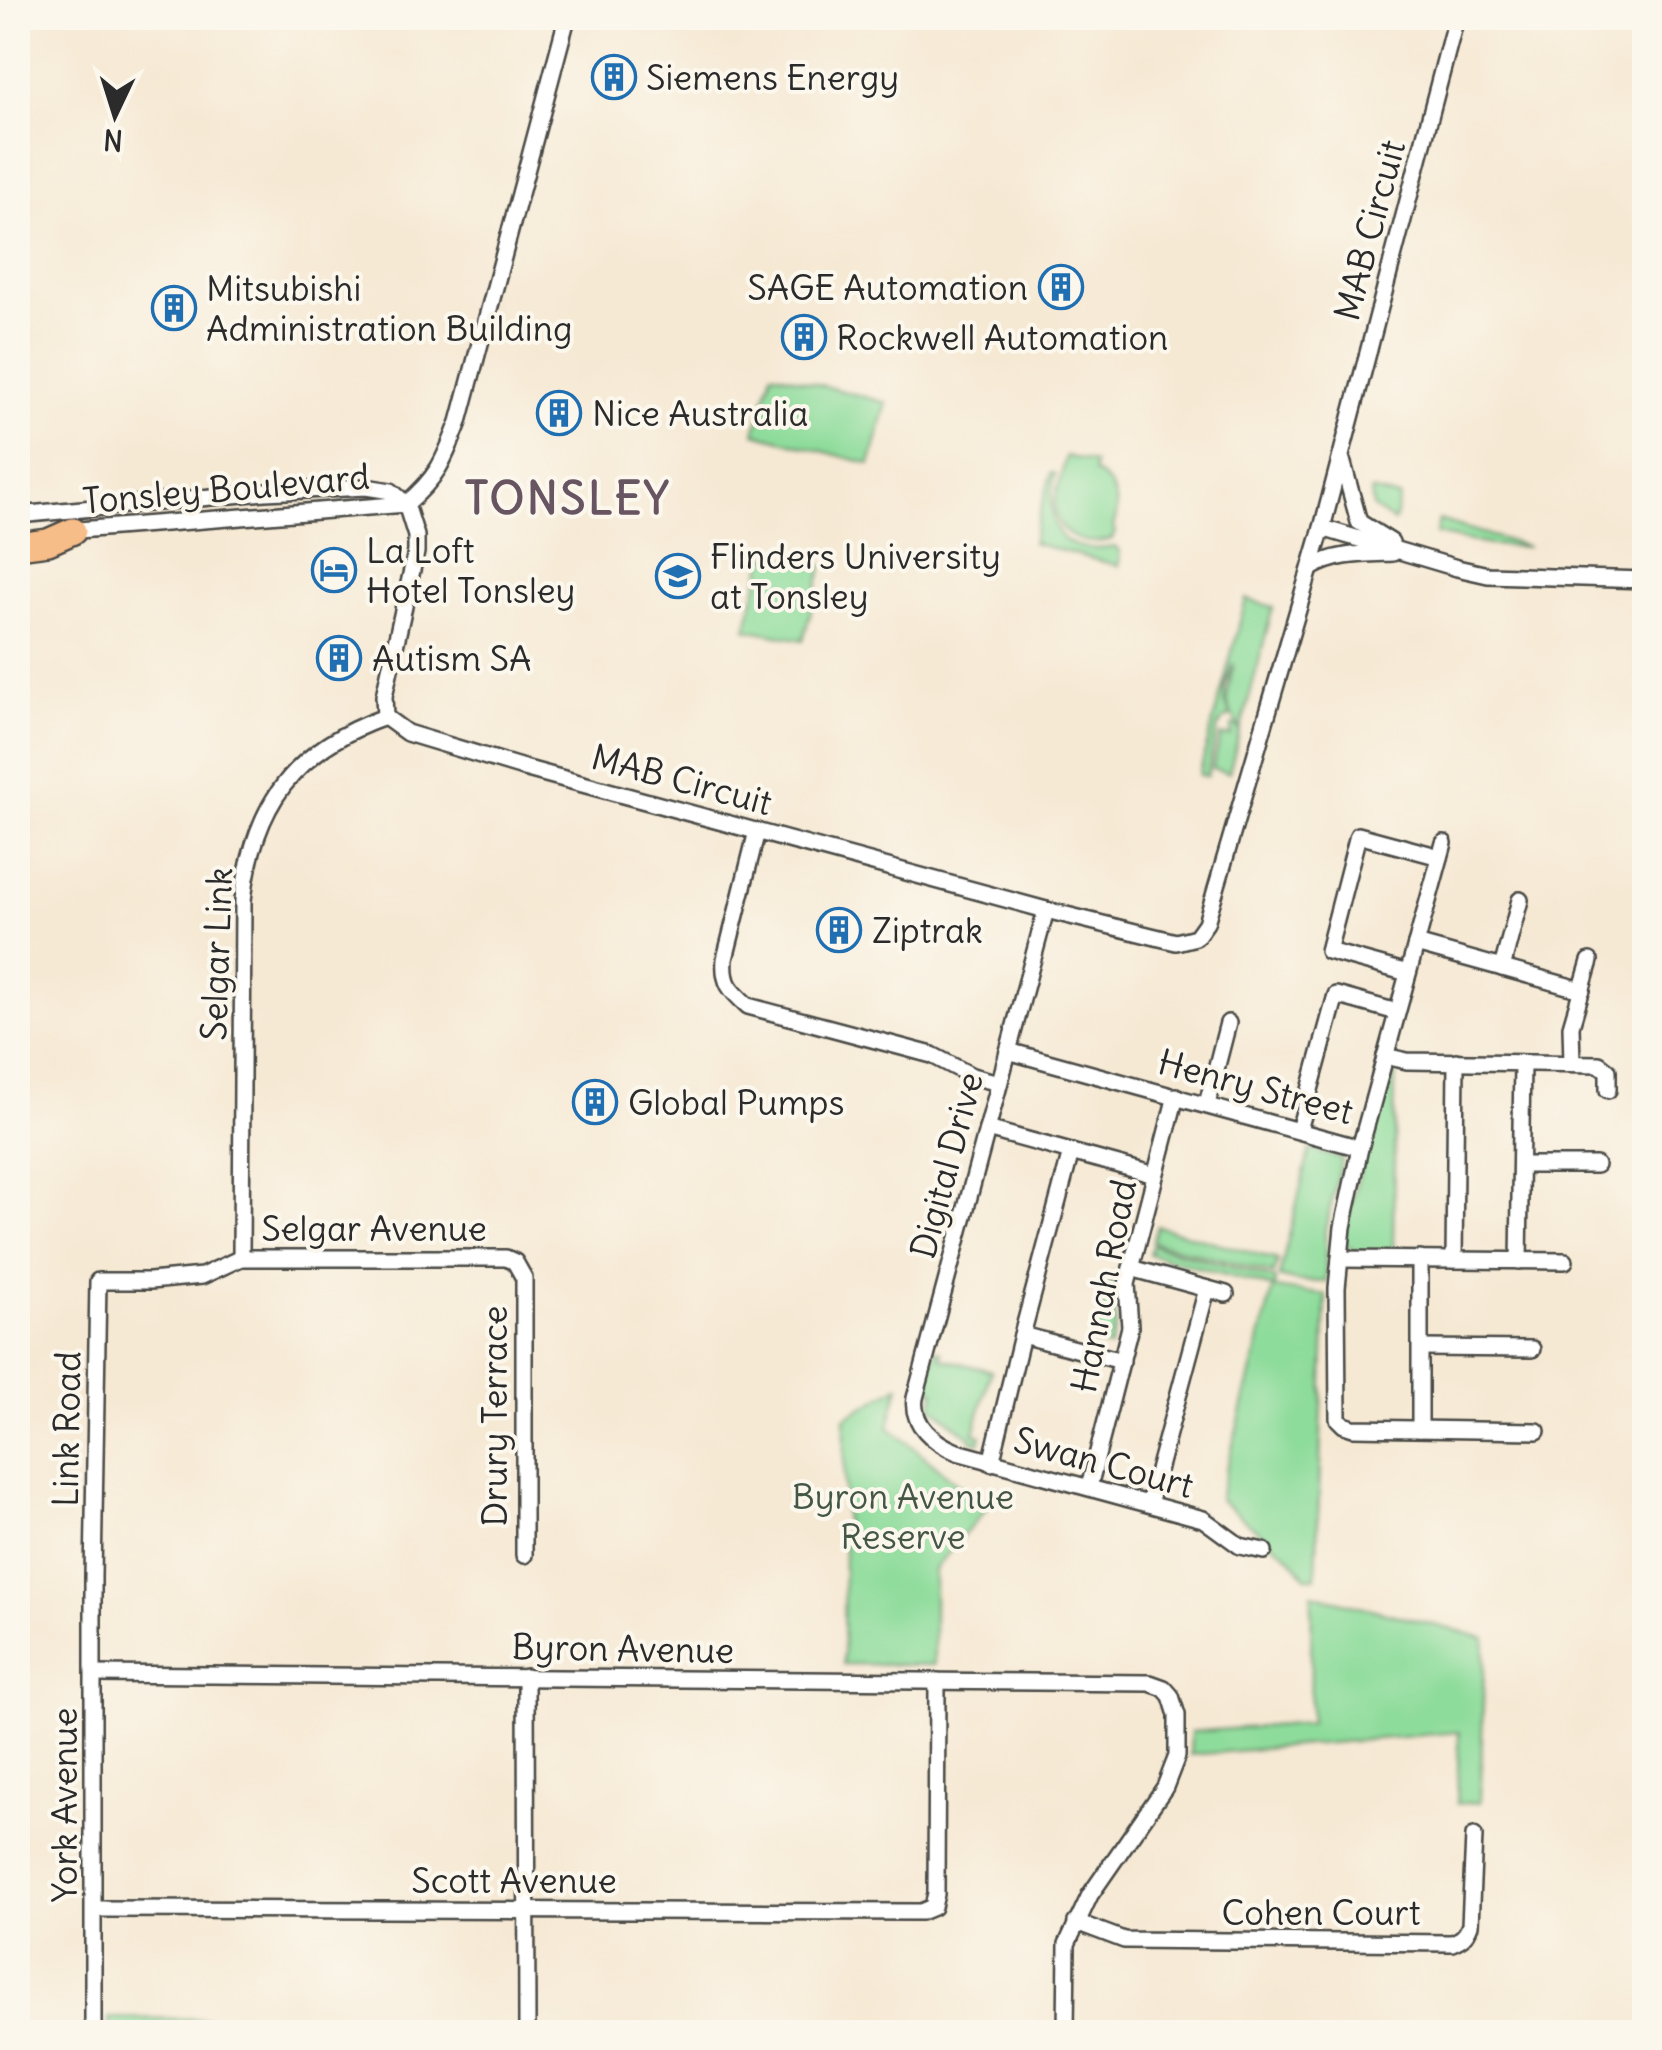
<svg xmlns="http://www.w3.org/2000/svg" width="1662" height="2050" viewBox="0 0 1662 2050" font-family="Delius,sans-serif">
<rect width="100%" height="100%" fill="#fbf7ec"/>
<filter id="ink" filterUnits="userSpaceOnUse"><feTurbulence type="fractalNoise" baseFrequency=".01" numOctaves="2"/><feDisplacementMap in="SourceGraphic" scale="20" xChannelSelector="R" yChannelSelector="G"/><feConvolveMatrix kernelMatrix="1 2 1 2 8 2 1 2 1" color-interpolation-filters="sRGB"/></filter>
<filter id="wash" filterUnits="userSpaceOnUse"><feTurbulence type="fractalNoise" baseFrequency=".0048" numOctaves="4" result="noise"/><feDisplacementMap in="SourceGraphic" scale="40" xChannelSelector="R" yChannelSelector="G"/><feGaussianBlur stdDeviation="2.25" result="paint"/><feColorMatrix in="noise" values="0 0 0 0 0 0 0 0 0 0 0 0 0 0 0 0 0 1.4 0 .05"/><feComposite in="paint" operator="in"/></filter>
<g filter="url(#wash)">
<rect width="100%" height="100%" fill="#f6e9d4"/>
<g fill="#8edc9b" stroke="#5c8463" stroke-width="2.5">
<polygon points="772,372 887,403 870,464 755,433"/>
<path d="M1066,456L1094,463V472C1115,484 1122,505 1113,526L1115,532L1112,539C1086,548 1052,536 1055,503C1057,488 1063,471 1066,456Z"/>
<path d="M1051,473L1055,474C1044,526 1057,556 1115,547L1120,552L1119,566L1032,543Z"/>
<polygon points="1371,491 1400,498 1394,522 1373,508"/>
<polygon points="1439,520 1528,547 1489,545 1436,534"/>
<polygon points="765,556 823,566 803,640 746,629"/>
<path d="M1246,599L1273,607L1241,729C1220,702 1228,692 1234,663C1224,684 1220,695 1231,716L1223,720L1218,727L1207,776L1199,775Z"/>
<polygon points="1236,725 1240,731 1229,773 1212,769 1221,736 1231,736 1232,726"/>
<path d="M1395,1074L1393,1253C1375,1253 1355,1257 1343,1242L1345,1226L1386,1076Z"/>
<polygon points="1310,1149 1342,1159 1325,1230 1326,1282 1294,1281 1279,1277"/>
<polygon points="1157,1226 1278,1260 1274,1274 1152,1242"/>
<polygon points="1152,1245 1275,1279 1274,1288 1326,1295 1316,1577 1306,1577 1290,1557 1219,1499 1273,1288 1149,1254"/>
<polygon points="1112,1272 1116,1325 1110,1348 1093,1343"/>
<polygon points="936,1350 942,1352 941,1358 991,1371 974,1433 981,1435 979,1443 971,1441 971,1438 932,1406 935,1391 925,1388"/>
<polygon points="899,1386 889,1427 987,1508 934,1570 934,1665 843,1664 845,1418"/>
<polygon points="1312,1594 1485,1638 1480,1802 1457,1804 1459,1732 1190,1755 1191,1732 1310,1723"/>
<polygon points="109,2018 263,2020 263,2032 109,2032"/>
</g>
</g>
<g filter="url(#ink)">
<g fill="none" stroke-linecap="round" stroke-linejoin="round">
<defs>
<g id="minor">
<polyline points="1342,460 1359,522 1391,542"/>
<path d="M406,504C438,477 444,460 459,422L567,18"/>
<polyline points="18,515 265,492 366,487 391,491 406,504 416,536 416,552 384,696 385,717 407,733 520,767 1046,910 1176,942 1196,937 1206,923 1322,528 1456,18"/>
<polyline points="1322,528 1457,568 1488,575 1644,580"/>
<polyline points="66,531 406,504"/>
<path d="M1311,568C1336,553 1364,554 1393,553"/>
<path d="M757,831L725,959C723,983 730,990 748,1006L932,1055L972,1076L999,1083"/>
<polyline points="1444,843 1360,1148 1343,1227 1337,1288 1338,1419 1344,1425 1353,1428 1537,1431"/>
<path d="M1046,910L915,1398C911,1424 934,1443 957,1452L1203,1519L1240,1546L1264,1551"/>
<polyline points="1416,944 1582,990"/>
<polyline points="1502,968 1520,900"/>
<polyline points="1408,973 1328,951 1358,835 1440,857"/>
<polyline points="1008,1051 1360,1148"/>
<polyline points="1385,1056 1407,1061 1599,1064 1608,1071 1608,1090"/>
<polyline points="1572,1063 1571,1026 1590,961"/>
<polyline points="1207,1104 1228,1023"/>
<polyline points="987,1129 1155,1175"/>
<polyline points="1299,1130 1336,995 1397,1012"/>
<polyline points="1071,1152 1022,1335 1122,1361"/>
<polyline points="1521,1165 1596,1165"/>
<path d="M241,1258L243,900C253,806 294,749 385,717"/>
<polyline points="1340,1259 1565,1261"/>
<polyline points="1420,1259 1420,1429"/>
<polyline points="1454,1260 1456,1061"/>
<polyline points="1519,1261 1522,1063"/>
<polyline points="1131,1268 1226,1294"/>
<polyline points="1421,1348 1532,1349"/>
<polyline points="991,1463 1022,1335"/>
<polyline points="1089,1487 1130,1327 1127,1284 1176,1096"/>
<polyline points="1149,1504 1207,1289"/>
<polyline points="94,1674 1150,1683 1164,1688 1171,1696 1177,1715 1177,1756 1165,1787 1090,1895 1067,1944 1066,2032"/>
<polyline points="526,1677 527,2032"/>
<polyline points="95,1909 921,1912 933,1907 936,1894 937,1681"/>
<path d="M1076,1922L1124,1940L1452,1943C1462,1939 1466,1936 1470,1925L1474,1836"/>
<polyline points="93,2032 93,1577 98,1281 150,1281 202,1276 241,1258 506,1258 515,1262 524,1278 524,1555"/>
<polyline points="356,2032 356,2029"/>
</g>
<polyline id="trunk" points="18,546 48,542 73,531"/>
</defs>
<use href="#minor" stroke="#494844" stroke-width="20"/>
<use href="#trunk" stroke="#494844" stroke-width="30"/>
<use href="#minor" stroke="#fff" stroke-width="15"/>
<use href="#trunk" stroke="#f7bd88" stroke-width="25"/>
<defs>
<polyline id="rail" points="1644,2032 1644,2023"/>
</defs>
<use href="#rail" stroke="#2b2b2b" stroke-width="9"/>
<use href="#rail" stroke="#fbf7ec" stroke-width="5" stroke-dasharray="15" stroke-linecap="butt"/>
</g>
</g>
<defs>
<symbol id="building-ring" viewBox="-11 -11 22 22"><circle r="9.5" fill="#fbf7ec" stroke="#1f6fb2" stroke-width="1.5"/><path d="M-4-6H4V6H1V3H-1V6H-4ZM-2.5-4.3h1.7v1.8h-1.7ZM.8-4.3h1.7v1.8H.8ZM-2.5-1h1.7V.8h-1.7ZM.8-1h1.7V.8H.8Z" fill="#1f6fb2"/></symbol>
<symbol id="hotel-ring" viewBox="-11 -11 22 22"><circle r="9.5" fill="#fbf7ec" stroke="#1f6fb2" stroke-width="1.5"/><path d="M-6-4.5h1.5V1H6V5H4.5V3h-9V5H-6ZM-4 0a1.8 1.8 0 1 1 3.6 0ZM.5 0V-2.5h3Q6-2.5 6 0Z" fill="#1f6fb2"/></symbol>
<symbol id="university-ring" viewBox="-11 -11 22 22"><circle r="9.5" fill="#fbf7ec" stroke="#1f6fb2" stroke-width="1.5"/><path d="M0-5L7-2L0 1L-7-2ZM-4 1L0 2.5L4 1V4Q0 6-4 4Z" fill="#1f6fb2"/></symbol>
</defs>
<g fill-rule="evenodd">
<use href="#building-ring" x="589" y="52" width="50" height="50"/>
<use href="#building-ring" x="1036" y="262" width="50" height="50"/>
<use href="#building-ring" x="149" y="283" width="50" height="50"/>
<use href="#building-ring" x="779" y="312" width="50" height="50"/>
<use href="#building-ring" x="534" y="388" width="50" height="50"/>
<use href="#hotel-ring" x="309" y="545" width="50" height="50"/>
<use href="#university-ring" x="653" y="551" width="50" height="50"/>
<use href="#building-ring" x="314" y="633" width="50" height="50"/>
<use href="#building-ring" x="814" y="905" width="50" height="50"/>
<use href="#building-ring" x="570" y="1077" width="50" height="50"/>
</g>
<g text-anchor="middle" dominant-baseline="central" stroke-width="8" stroke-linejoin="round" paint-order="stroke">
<g font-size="35" fill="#2b2b2b" stroke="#fbf7ec" text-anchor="start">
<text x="646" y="77">Siemens Energy</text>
<text x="1028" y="287" text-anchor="end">SAGE Automation</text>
<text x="206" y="288">Mitsubishi<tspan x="206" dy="40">Administration Building</tspan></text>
<text x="836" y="337">Rockwell Automation</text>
<text x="592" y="413">Nice Australia</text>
<text x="366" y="550">La Loft<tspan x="366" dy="40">Hotel Tonsley</tspan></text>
<text x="710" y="556">Flinders University<tspan x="710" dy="40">at Tonsley</tspan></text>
<text x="372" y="658">Autism SA</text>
<text x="872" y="930">Ziptrak</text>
<text x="628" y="1102">Global Pumps</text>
</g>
<g font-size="35" fill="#2b2b2b" stroke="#fbf7ec">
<text transform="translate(1369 230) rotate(-75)">MAB Circuit</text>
<text transform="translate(226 488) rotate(-5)">Tonsley Boulevard</text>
<text transform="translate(682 779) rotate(15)">MAB Circuit</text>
<text transform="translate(216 954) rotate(-88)">Selgar Link</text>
<text transform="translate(1256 1086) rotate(15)">Henry Street</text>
<text transform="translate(946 1165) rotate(-75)">Digital Drive</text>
<text x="374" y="1228">Selgar Avenue</text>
<text transform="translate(1103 1286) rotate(-79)">Hannah Road</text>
<text transform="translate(494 1416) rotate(-90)">Drury Terrace</text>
<text transform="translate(66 1429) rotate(-89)">Link Road</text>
<text transform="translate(1104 1462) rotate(15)">Swan Court</text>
<text transform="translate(623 1648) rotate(1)">Byron Avenue</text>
<text transform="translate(64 1805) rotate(-90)">York Avenue</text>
<text x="514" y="1880">Scott Avenue</text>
<text x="1321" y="1912">Cohen Court</text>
</g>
<g font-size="35" fill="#445747" stroke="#fbf7ec">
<text x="903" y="1496">Byron Avenue<tspan x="903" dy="40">Reserve</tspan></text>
</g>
<g font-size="45" font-weight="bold" letter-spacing="2.5" fill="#675561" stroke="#fbf7ec">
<text x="568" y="498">TONSLEY</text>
</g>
</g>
<rect width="1662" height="2050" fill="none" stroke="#fbf7ec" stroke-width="60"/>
<g transform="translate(115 115) rotate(184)" stroke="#fbf7ec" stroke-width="8" paint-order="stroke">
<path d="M0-8L18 38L0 25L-18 38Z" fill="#2b2b2b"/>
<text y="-15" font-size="28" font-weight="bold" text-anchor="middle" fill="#2b2b2b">N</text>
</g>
</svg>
